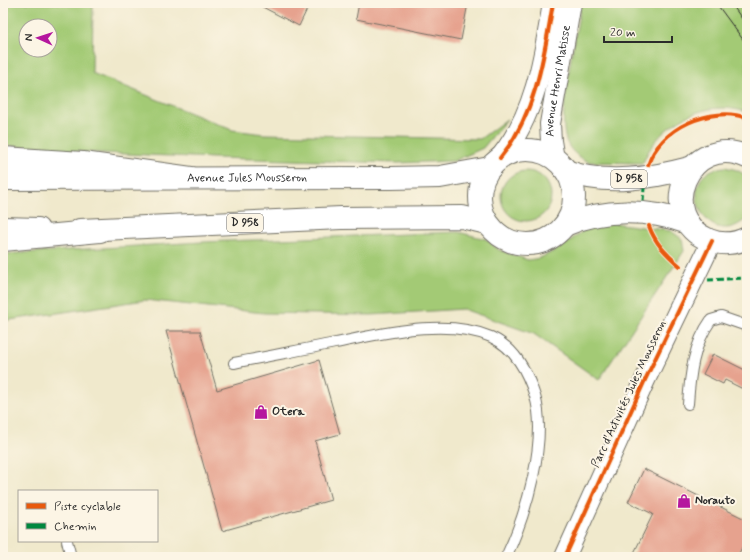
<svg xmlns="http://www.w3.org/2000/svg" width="750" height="560" viewBox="0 0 750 560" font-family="Mynerve,sans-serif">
<rect width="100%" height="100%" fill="#fcf5e5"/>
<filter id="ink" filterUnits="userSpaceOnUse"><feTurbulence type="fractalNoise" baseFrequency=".025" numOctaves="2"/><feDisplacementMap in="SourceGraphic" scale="8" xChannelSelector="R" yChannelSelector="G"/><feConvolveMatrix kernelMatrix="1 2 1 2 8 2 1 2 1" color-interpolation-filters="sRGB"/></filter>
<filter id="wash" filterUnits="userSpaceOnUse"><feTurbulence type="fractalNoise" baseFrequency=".012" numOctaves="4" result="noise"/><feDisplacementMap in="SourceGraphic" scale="16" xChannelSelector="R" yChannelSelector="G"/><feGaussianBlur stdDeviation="0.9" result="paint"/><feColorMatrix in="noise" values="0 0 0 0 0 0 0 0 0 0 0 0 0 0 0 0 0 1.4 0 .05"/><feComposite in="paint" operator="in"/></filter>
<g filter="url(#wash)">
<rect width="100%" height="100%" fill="#f0e9cc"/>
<g fill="#a3ca75" stroke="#677a50" fill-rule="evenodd">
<path d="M3,3H93L92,73L232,130L264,134L480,139L507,119L483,148L454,161L398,163L214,158L59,151L3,145ZM26,26H50V50H26Z"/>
<path d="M581,3H738L747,17V112C739,110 731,108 722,108C689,108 654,132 643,163L589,162C579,158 569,150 566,140C557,114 577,33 581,3Z"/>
<path d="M725,167L737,170L747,176V218C705,257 670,171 725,167Z"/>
<circle cx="526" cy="196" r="25"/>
<polygon points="613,223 671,231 682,239 684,251 599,380 534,334 463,309 371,315 264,313 145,300 3,321 3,254 202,242 458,232 486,239 499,250 528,260 540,258 562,247 588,227"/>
</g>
<g id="blocks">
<g fill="#e6a28e">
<polygon points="255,3 310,3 299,26"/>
<polygon points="359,3 468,3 461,40 356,19"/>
<polygon points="166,331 200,331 217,390 319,360 340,434 315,441 331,500 222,531"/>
<polygon points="713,354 747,371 747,391 725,380 723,384 703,374"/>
<polygon points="644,469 747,520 747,538 737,557 632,557 653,514 628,502"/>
</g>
</g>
</g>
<g filter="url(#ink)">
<use href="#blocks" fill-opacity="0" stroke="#706e63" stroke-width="1"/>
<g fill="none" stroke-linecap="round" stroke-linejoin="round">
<defs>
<g id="lane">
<path d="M234,363C268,356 302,350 335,343C381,334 446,317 491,337C515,348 527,371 535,396C548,441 526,515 506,557"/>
<path d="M688,404C690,375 693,345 711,320L721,317L747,326"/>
<polyline points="67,541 71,557"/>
</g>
<g id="street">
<path d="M500,158C536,114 544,57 553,3"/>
<path id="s1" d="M554,159L551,141L550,124L571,3"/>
<polyline points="565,557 645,380 712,241"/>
</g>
<g id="primary">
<circle cx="527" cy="197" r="47"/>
<path d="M747,157C688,131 653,217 709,240C721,245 735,244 747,238"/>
<path d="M566,171C606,186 652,178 693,167"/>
<path id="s2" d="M3,179L391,178L440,177L490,168"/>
<path d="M565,225C604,208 649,209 688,223"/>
<polyline points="3,228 38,229"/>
<polyline points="80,230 341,218 462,217 487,223"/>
</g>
<g id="highway">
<polyline points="3,158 83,163 191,178"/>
<polyline points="3,240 100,231"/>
</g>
</defs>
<use href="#lane" stroke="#706e63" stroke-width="12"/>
<use href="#street" stroke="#706e63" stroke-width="22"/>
<use href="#primary" stroke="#706e63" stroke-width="24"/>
<use href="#highway" stroke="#706e63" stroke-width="24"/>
<use href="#lane" stroke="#fff" stroke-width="10"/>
<use href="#street" stroke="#fff" stroke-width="20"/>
<use href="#primary" stroke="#fff" stroke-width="22"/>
<use href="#highway" stroke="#fff" stroke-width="22"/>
<g stroke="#2b2b2b" stroke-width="1">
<polyline points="716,3 747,45"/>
<polyline points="731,3 747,26"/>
</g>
<g stroke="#00873e" stroke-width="3" stroke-dasharray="6 3" stroke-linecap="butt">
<polyline points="746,3 747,5"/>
<polyline points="643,201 644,188"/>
<polyline points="708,280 747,278"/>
</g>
<defs>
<g id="cycleway">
<path d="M500,158C536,114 544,57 553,3"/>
<path d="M648,165C660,128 711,105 747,118"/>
<path d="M649,226C655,243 666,254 680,266"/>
<polyline points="565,557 645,380 712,241"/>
</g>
</defs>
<use href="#cycleway" stroke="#fcf5e5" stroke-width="6"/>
<use href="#cycleway" stroke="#e8590c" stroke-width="4"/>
</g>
</g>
<defs>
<symbol id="shop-bare" viewBox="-9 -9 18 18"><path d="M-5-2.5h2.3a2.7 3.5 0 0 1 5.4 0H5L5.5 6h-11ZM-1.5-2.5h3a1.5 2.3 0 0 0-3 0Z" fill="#b5179e" stroke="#fcf5e5" stroke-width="2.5" paint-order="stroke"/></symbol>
</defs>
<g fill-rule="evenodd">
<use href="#shop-bare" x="251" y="402" width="20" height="20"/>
<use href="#shop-bare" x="674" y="491" width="20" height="20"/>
</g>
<g text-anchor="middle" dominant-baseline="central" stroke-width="4" stroke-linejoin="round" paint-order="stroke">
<g fill="#fcf5e5" stroke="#6a6863" stroke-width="1">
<rect x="611" y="170" width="36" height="18" rx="3"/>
<rect x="227" y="214" width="36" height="18" rx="3"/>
</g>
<g font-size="11" font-weight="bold" fill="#2b2b2b">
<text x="629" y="179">D 958</text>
<text x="245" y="223">D 958</text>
</g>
<g font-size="12" fill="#2b2b2b" stroke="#fcf5e5">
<text stroke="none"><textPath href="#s1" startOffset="79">Avenue Henri Matisse</textPath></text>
<text stroke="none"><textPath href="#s2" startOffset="244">Avenue Jules Mousseron</textPath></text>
<text transform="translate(629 394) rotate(-65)">Parc d'Activités Jules Mousseron</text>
</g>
<g font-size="12" font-weight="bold" fill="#2b2b2b" stroke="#fcf5e5" text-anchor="start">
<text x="272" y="412">Otera</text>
<text x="695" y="501">Norauto</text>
</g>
</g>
<rect width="750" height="560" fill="none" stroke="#fcf5e5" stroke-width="16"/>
<rect x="18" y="490" width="140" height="52" fill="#fcf5e5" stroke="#a8a49b"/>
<rect x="26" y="503" width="20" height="6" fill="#e8590c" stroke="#a8a49b"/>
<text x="54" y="510" font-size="12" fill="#2b2b2b">Piste cyclable</text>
<rect x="26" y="523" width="20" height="6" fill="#00873e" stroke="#a8a49b"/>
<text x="54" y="530" font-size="12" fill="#2b2b2b">Chemin</text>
<g transform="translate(38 38) rotate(273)"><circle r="19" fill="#fcf5e5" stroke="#a8a49b"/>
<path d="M0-3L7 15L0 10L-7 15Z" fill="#b5179e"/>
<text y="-6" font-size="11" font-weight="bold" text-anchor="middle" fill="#2b2b2b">N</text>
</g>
<path d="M604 36v6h68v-6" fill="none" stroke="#2b2b2b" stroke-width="2"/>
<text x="610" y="36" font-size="12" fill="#2b2b2b" stroke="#fcf5e5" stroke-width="3" paint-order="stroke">20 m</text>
</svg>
